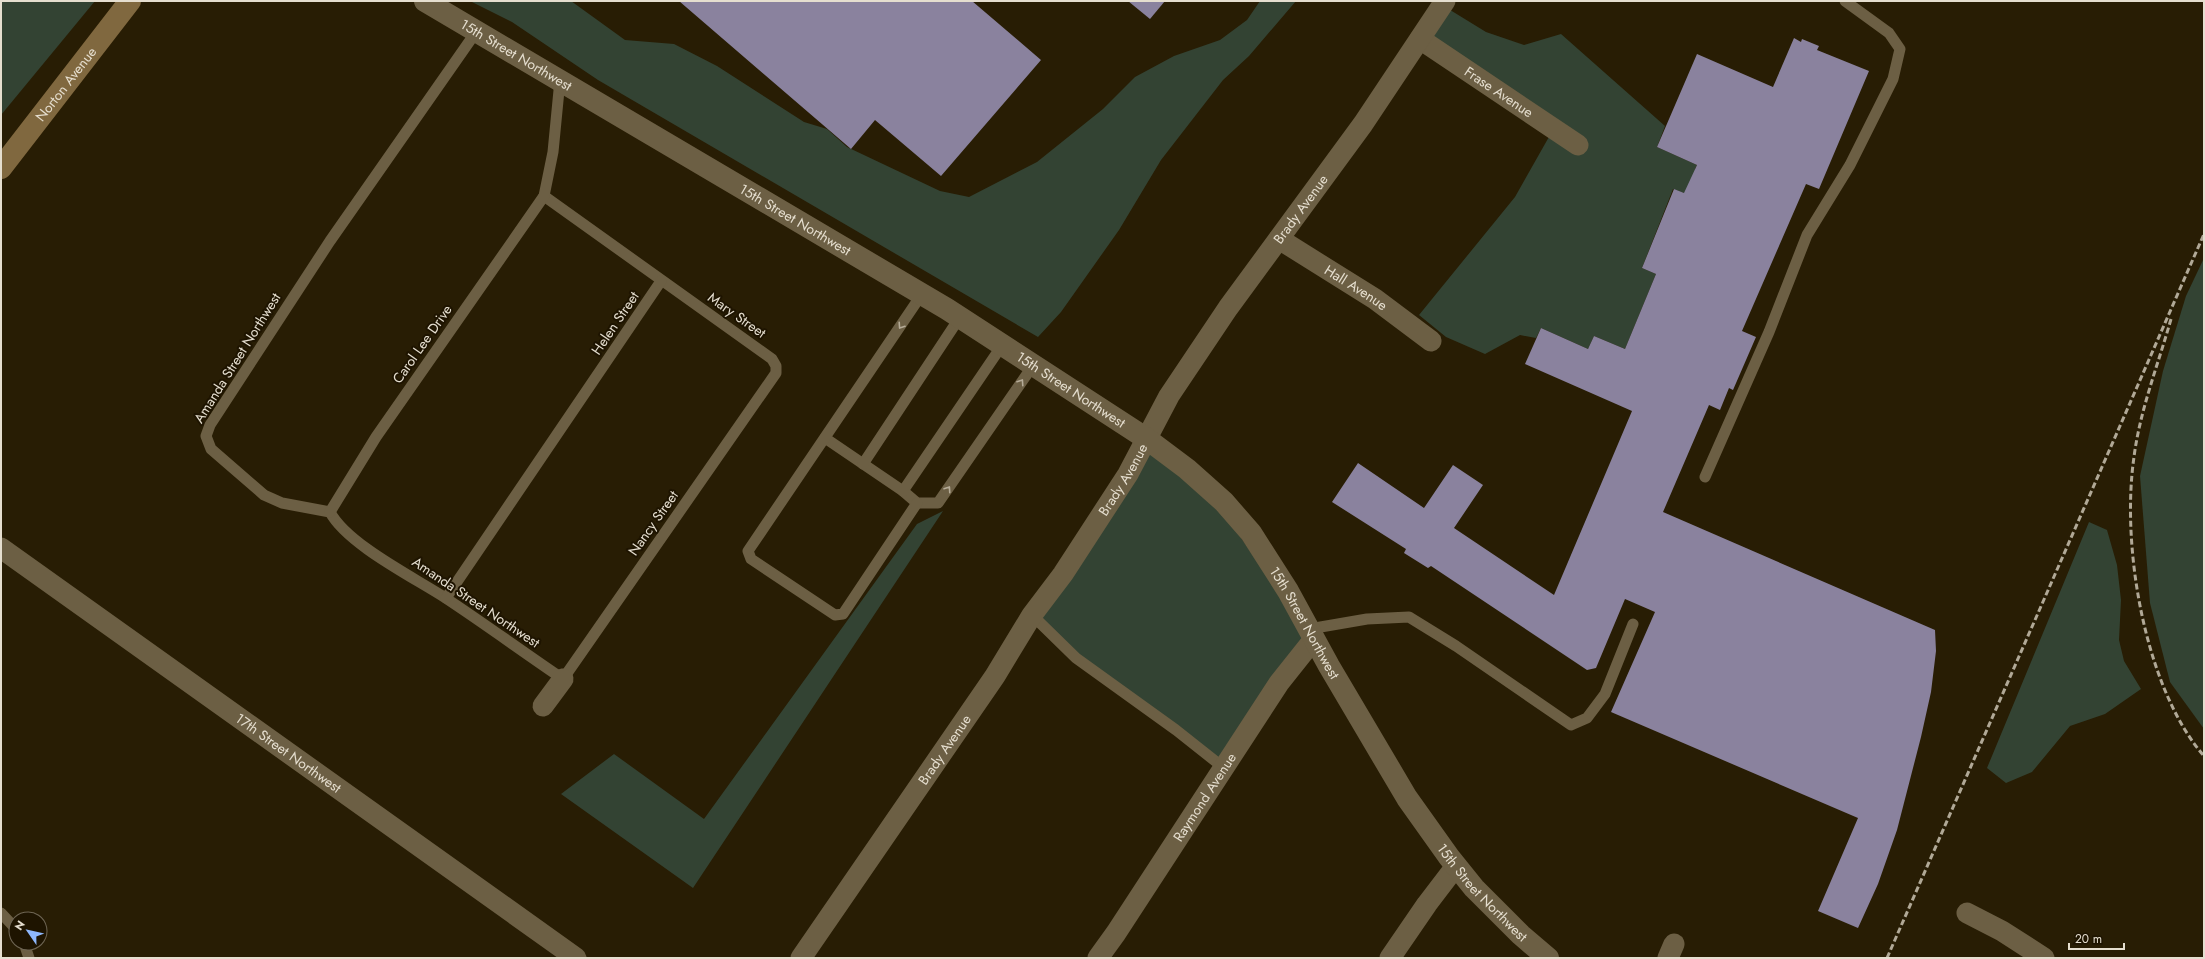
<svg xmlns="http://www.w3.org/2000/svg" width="2205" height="959" viewBox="0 0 2205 959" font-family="Jost,sans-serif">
<rect width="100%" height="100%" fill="#281d04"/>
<g fill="#334333">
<polygon points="1,1 95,1 1,115"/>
<polygon points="470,1 571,1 625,40 674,44 717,66 804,122 827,129 847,147 940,191 969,197 1037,162 1103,109 1135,77 1174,56 1220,40 1247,20 1260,1 1296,1 1249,56 1223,80 1161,160 1119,230 1061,312 1038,337 598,80 512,22"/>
<polygon points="1442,5 1486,32 1524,45 1561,34 1665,126 1657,147 1697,165 1695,169 1699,172 1689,195 1673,189 1642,268 1656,274 1625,349 1594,336 1588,349 1541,328 1536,338 1520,335 1485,354 1446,337 1419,315 1515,197 1554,128 1420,39"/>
<polygon points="2204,258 2204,729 2170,682 2150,603 2140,476 2163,371 2186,296"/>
<polygon points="1150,447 1220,507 1309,637 1221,760 1080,655 1037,614"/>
<polygon points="943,511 693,888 561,794 614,754 704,819 917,524"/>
<polygon points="2089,522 2107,530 2117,565 2121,600 2119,640 2124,661 2141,689 2105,714 2070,726 2032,772 2006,783 1987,768"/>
</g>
<g fill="#8a829e">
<polygon points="679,1 972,1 1041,60 941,176 875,120 851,149"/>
<polygon points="1128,1 1165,1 1150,19"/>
<polygon points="1794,38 1801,42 1802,39 1819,46 1817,50 1869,71 1819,189 1806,184 1742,331 1756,337 1733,390 1729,388 1720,410 1709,405 1663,512 1935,630 1936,651 1931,692 1921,737 1897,830 1878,884 1858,928 1818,911 1858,818 1611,712 1655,612 1625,599 1596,668 1587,670 1431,566 1428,568 1404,553 1406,549 1332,502 1358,463 1424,508 1453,465 1483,485 1454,528 1554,595 1632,411 1525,364 1541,328 1588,349 1594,336 1625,349 1656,274 1642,268 1674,189 1684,193 1697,165 1657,147 1697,54 1773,87"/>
</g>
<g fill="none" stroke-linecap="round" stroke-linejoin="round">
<g stroke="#6c5f44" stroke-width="11">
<polyline points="825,438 903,491 917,503 938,503 1034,364"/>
<polyline points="863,464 960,317"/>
<polyline points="1705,477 1769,332 1807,235 1850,165 1893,79 1900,49 1889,33 1845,1"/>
<polyline points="903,491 1003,344"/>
<polyline points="917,503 843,614 835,615 751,559 748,551 922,294"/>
<path d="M330,512C347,544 413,577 444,597C485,624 523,652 563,679L776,373V366L772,359L544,196"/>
<polyline points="330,512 282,503 264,495 211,449 206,436 210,425 330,241 476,32"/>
<polyline points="330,512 376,437 544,196 553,152 560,80"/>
<polyline points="446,598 661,281"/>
<polyline points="1032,615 1076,658 1176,730 1224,768"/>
<polyline points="1309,629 1367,619 1409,617 1456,646 1571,725 1587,718 1605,694 1633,624"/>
<polyline points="1,913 16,929"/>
<polyline points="24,943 29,958"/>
</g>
<g stroke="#6c5f44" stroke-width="21">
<path id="s1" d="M1420,39L1578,145"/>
<path id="s2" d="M1279,239L1375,299L1431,341"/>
<path id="s3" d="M1,548L576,958"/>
<polyline points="543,706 563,679"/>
<polyline points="1967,913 2002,931 2044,958"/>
<path id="s4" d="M801,958L995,676L1032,615L1063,574L1128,474L1169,396L1228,308L1363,124L1445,1"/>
<path id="s5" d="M1098,958L1116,933L1279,683L1314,639"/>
<polyline points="1390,958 1427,904 1456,866"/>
<polyline points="1668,958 1674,944"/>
</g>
<path stroke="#6c5f44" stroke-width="22" id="s6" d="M425,1L947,309L1147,439L1187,469L1224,502L1251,533L1288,591L1329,666L1407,798L1449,857L1474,888L1521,935L1548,958"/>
<path stroke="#80683f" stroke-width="22" id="s7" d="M1,168L130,1"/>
<g stroke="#b1a997" stroke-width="3" stroke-dasharray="6 3" stroke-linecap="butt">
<path d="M2171,319C2158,365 2140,410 2134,457C2121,545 2144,687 2204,756"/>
<polyline points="1887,958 2204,234"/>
</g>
</g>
<defs><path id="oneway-chevron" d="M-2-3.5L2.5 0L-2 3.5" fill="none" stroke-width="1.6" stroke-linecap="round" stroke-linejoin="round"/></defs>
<g stroke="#b5ab97">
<use href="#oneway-chevron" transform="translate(901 326) rotate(124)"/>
<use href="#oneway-chevron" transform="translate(1021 382) rotate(-56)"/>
<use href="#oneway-chevron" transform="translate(948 489) rotate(-56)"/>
</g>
<g text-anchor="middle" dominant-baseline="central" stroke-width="4" stroke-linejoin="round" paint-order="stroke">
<g font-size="14" fill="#e5decf" stroke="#1e1400">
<text stroke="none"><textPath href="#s6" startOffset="106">15th Street Northwest</textPath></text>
<text stroke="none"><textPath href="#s7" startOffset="106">Norton Avenue</textPath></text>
<text stroke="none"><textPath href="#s1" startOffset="95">Frase Avenue</textPath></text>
<text stroke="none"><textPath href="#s4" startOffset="901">Brady Avenue</textPath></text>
<text stroke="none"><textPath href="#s6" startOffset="430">15th Street Northwest</textPath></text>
<text stroke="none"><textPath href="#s2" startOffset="91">Hall Avenue</textPath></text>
<text transform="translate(737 315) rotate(35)">Mary Street</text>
<text transform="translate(615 323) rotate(-56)">Helen Street</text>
<text transform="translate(422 344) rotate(-55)">Carol Lee Drive</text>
<text transform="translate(237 358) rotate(-58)">Amanda Street Northwest</text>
<text stroke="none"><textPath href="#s6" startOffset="754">15th Street Northwest</textPath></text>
<text stroke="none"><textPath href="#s4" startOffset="577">Brady Avenue</textPath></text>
<text transform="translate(653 523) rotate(-55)">Nancy Street</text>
<text transform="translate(476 602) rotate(34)">Amanda Street Northwest</text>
<text stroke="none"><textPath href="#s6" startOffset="1090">15th Street Northwest</textPath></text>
<text stroke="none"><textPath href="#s4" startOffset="253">Brady Avenue</textPath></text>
<text stroke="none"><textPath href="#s3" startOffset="353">17th Street Northwest</textPath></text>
<text stroke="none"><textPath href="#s5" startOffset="193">Raymond Avenue</textPath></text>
<text stroke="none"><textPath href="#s6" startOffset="1414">15th Street Northwest</textPath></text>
</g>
</g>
<rect width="2205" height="959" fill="none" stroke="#e5decf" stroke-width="4"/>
<g transform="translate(28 931) rotate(304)"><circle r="19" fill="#1e1400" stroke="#6e6553"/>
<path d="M0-3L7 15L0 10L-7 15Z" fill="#8fb8fd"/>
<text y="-6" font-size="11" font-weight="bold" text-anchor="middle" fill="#e5decf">N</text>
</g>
<path d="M2069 943v6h55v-6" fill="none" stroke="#e5decf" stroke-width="2"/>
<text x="2075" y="943" font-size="12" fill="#e5decf" stroke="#1e1400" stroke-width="3" paint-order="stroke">20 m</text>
</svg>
